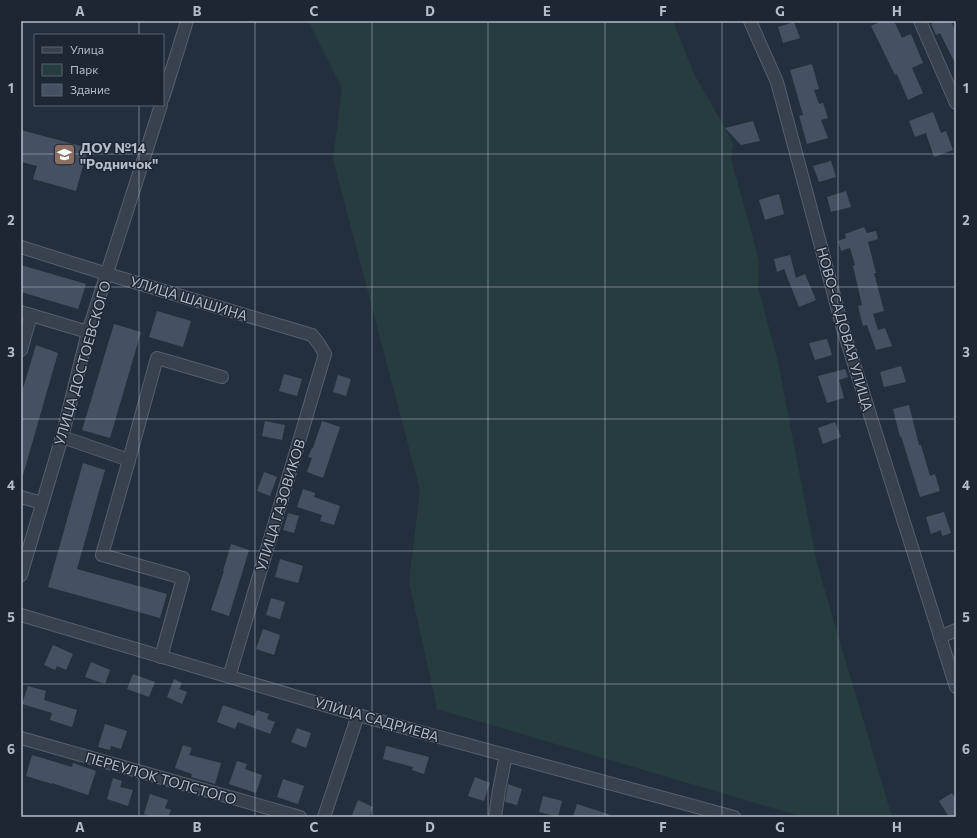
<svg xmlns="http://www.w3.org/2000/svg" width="977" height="838" viewBox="0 0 977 838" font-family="Commissioner,sans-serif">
<rect width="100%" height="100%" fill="#242f3e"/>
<polygon fill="#263c3f" points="308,21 673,21 694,74 725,128 733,144 731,159 759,260 758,287 778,362 817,564 892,817 803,817 437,709 409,582 420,490 333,159 342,88"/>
<g fill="#455162">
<polygon points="882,21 894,21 902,38 911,34 923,63 912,68 923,93 908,100 897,74 895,75 871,26"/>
<polygon points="936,21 951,21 956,32 956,65 940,33 936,35 931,24"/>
<polygon points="794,22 800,38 783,43 778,27"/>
<polygon points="812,64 819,89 814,90 819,104 823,103 828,118 821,120 828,138 807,144 799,116 803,115 790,70"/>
<polygon points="933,112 941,133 946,131 953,150 934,157 926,133 915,137 909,121"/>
<polygon points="753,121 760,141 741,145 725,128"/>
<polygon points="21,130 88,148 76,191 33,179 37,166 21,162"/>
<polygon points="831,161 836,177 819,182 813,166"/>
<polygon points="846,191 851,207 831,212 827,197"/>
<polygon points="779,194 784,214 765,220 759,200"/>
<polygon points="864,227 867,233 876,231 878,239 868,242 876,273 874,273 884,311 873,314 878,330 885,328 892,346 876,350 867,325 863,326 858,306 862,305 853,266 855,265 850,248 841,251 838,241 846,238 845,234"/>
<polygon points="790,255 796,278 805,274 816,300 799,307 784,269 777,272 774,259"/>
<polygon points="21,265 86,284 78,309 21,292"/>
<polygon points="157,311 191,321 183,347 149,337"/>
<polygon points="114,324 141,332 110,438 82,430"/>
<polygon points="827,339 832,355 815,360 809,343"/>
<polygon points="36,345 58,353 23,475 21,475 21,395"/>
<polygon points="901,366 906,382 884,387 880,372"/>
<polygon points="845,369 848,377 839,380 844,398 827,403 818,376"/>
<polygon points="284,374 302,379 297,396 279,391"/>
<polygon points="338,375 351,379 346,396 333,392"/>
<polygon points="909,405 919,445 921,445 930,476 935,474 940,491 920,497 901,436 900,437 893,409"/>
<polygon points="265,421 285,425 282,440 262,436"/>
<polygon points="322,421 340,427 323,478 307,472 312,458 308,457 312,448 313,448"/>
<polygon points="835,422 841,437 823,444 818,428"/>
<polygon points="83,463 105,470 77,569 167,594 160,618 48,587"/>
<polygon points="264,472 277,477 270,496 257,491"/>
<polygon points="303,489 315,493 314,497 340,506 334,525 320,521 322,515 297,507"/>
<polygon points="944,512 951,533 942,536 941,530 931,534 926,517"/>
<polygon points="288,513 299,516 294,533 283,530"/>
<polygon points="231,544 249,550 229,616 211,610 224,571 223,571"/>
<polygon points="280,559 303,566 298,583 275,577"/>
<polygon points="271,598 285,602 280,619 266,615"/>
<polygon points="263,629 280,635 274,655 256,649"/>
<polygon points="53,645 73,654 66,670 57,666 55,670 44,665"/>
<polygon points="91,662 110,670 105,684 85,677"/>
<polygon points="133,674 155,682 149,697 127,689"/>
<polygon points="174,679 182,683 179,689 187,692 182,704 167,697"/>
<polygon points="28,686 46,691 44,700 77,710 72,727 50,720 52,713 22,704"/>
<polygon points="223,705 254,716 257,710 269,714 267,719 275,722 270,734 238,722 235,729 217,722"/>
<polygon points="105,724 127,731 121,749 111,746 110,750 98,747"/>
<polygon points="297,728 311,733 306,748 291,742"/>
<polygon points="183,745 192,748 189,755 221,763 215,784 191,777 192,774 175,768"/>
<polygon points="386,746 429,757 424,774 412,770 413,767 383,759"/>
<polygon points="32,755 72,767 73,763 96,771 88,795 52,783 52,784 26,776"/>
<polygon points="237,761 247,764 245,769 262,775 256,793 229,784"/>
<polygon points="475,777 490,783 484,801 468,796"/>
<polygon points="113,778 122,781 120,787 133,790 128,806 107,799"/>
<polygon points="283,779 304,786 298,804 277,797"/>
<polygon points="508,784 522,789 517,805 505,802"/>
<polygon points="952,793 956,799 956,817 949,817 939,801"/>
<polygon points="150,794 168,800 165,808 171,810 168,817 153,817 144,814"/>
<polygon points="543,796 562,801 558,817 539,812"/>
<polygon points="358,800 373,807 369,817 357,817 352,815"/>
<polygon points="577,804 611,815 611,817 573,817"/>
</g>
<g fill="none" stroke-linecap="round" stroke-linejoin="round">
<defs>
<g id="minor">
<polyline points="750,21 777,82 843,329 956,687"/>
<polyline points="920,21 956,103"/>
<polyline points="163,98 187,21"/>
<polyline points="21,247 107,274 312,335 319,344 325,354 229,677"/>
<polyline points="21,312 31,315 21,350"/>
<polyline points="31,315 88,332"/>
<polyline points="62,437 129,460 102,555 183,578 161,657"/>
<polyline points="129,460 157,358 222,377"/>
<polyline points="21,497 42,503"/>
<polyline points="21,575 62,437 88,332 161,105"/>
<polyline points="21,615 358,715 734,817"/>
<polyline points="940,637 956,630"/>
<polyline points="21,738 300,817"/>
<polyline points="324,817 358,715"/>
<polyline points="495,817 499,790 506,755"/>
</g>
</defs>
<use href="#minor" stroke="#565f6c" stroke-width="14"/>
<use href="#minor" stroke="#38414e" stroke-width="12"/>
</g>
<path fill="none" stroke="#b4bcc9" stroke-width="1" stroke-opacity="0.55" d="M139,21V35M255,21V817M372,21V817M488,21V817M605,21V817M722,21V817M838,21V817M139,105V817M21,154H956M21,287H956M21,419H956M21,551H956M21,684H956"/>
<defs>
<symbol id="school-square" viewBox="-11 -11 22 22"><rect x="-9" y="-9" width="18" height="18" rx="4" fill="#8d6e63" stroke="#1d2633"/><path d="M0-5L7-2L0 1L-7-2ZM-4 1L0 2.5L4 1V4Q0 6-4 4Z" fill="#fff"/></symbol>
</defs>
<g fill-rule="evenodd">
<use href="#school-square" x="52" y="142" width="25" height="25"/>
</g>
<g text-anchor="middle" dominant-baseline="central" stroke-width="3" stroke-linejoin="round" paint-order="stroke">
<g font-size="14" font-weight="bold" fill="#b4bcc9" stroke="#1d2633" text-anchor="start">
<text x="80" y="147">ДОУ №14<tspan x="80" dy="16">"Родничок"</tspan></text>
</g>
<g font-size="14" fill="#b4bcc9" stroke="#1d2633">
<text transform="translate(189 298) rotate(17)">УЛИЦА ШАШИНА</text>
<text transform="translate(845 329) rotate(74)">НОВО-САДОВАЯ УЛИЦА</text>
<text transform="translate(82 363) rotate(-74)">УЛИЦА ДОСТОЕВСКОГО</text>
<text transform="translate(280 505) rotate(-73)">УЛИЦА ГАЗОВИКОВ</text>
<text transform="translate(377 719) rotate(16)">УЛИЦА САДРИЕВА</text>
<text transform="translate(161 778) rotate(16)">ПЕРЕУЛОК ТОЛСТОГО</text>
</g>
</g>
<rect width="977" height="838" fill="none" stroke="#1d2633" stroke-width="44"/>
<rect x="34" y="34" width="130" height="72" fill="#1d2633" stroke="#59626f"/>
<rect x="42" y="47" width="20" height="6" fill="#38414e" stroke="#59626f"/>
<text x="70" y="54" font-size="12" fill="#b4bcc9">Улица</text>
<rect x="42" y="64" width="20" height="12" fill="#263c3f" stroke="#59626f"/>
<text x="70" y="74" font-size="12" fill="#b4bcc9">Парк</text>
<rect x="42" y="84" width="20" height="12" fill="#455162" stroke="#59626f"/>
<text x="70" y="94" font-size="12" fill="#b4bcc9">Здание</text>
<rect x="22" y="22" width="933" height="794" fill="none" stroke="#b4bcc9" stroke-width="1.5"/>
<g font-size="13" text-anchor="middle" font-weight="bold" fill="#b4bcc9">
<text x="80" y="16">A</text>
<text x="197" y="16">B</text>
<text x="314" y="16">C</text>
<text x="430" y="16">D</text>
<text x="547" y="16">E</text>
<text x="663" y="16">F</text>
<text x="780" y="16">G</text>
<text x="897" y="16">H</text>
<text x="11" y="93">1</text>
<text x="966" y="93">1</text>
<text x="11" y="225">2</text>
<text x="966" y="225">2</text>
<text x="11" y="357">3</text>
<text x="966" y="357">3</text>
<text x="11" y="490">4</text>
<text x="966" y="490">4</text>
<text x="11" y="622">5</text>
<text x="966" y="622">5</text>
<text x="11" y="754">6</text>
<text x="966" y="754">6</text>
<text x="80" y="832">A</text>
<text x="197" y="832">B</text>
<text x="314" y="832">C</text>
<text x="430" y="832">D</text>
<text x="547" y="832">E</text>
<text x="663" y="832">F</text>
<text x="780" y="832">G</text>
<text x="897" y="832">H</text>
</g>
</svg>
